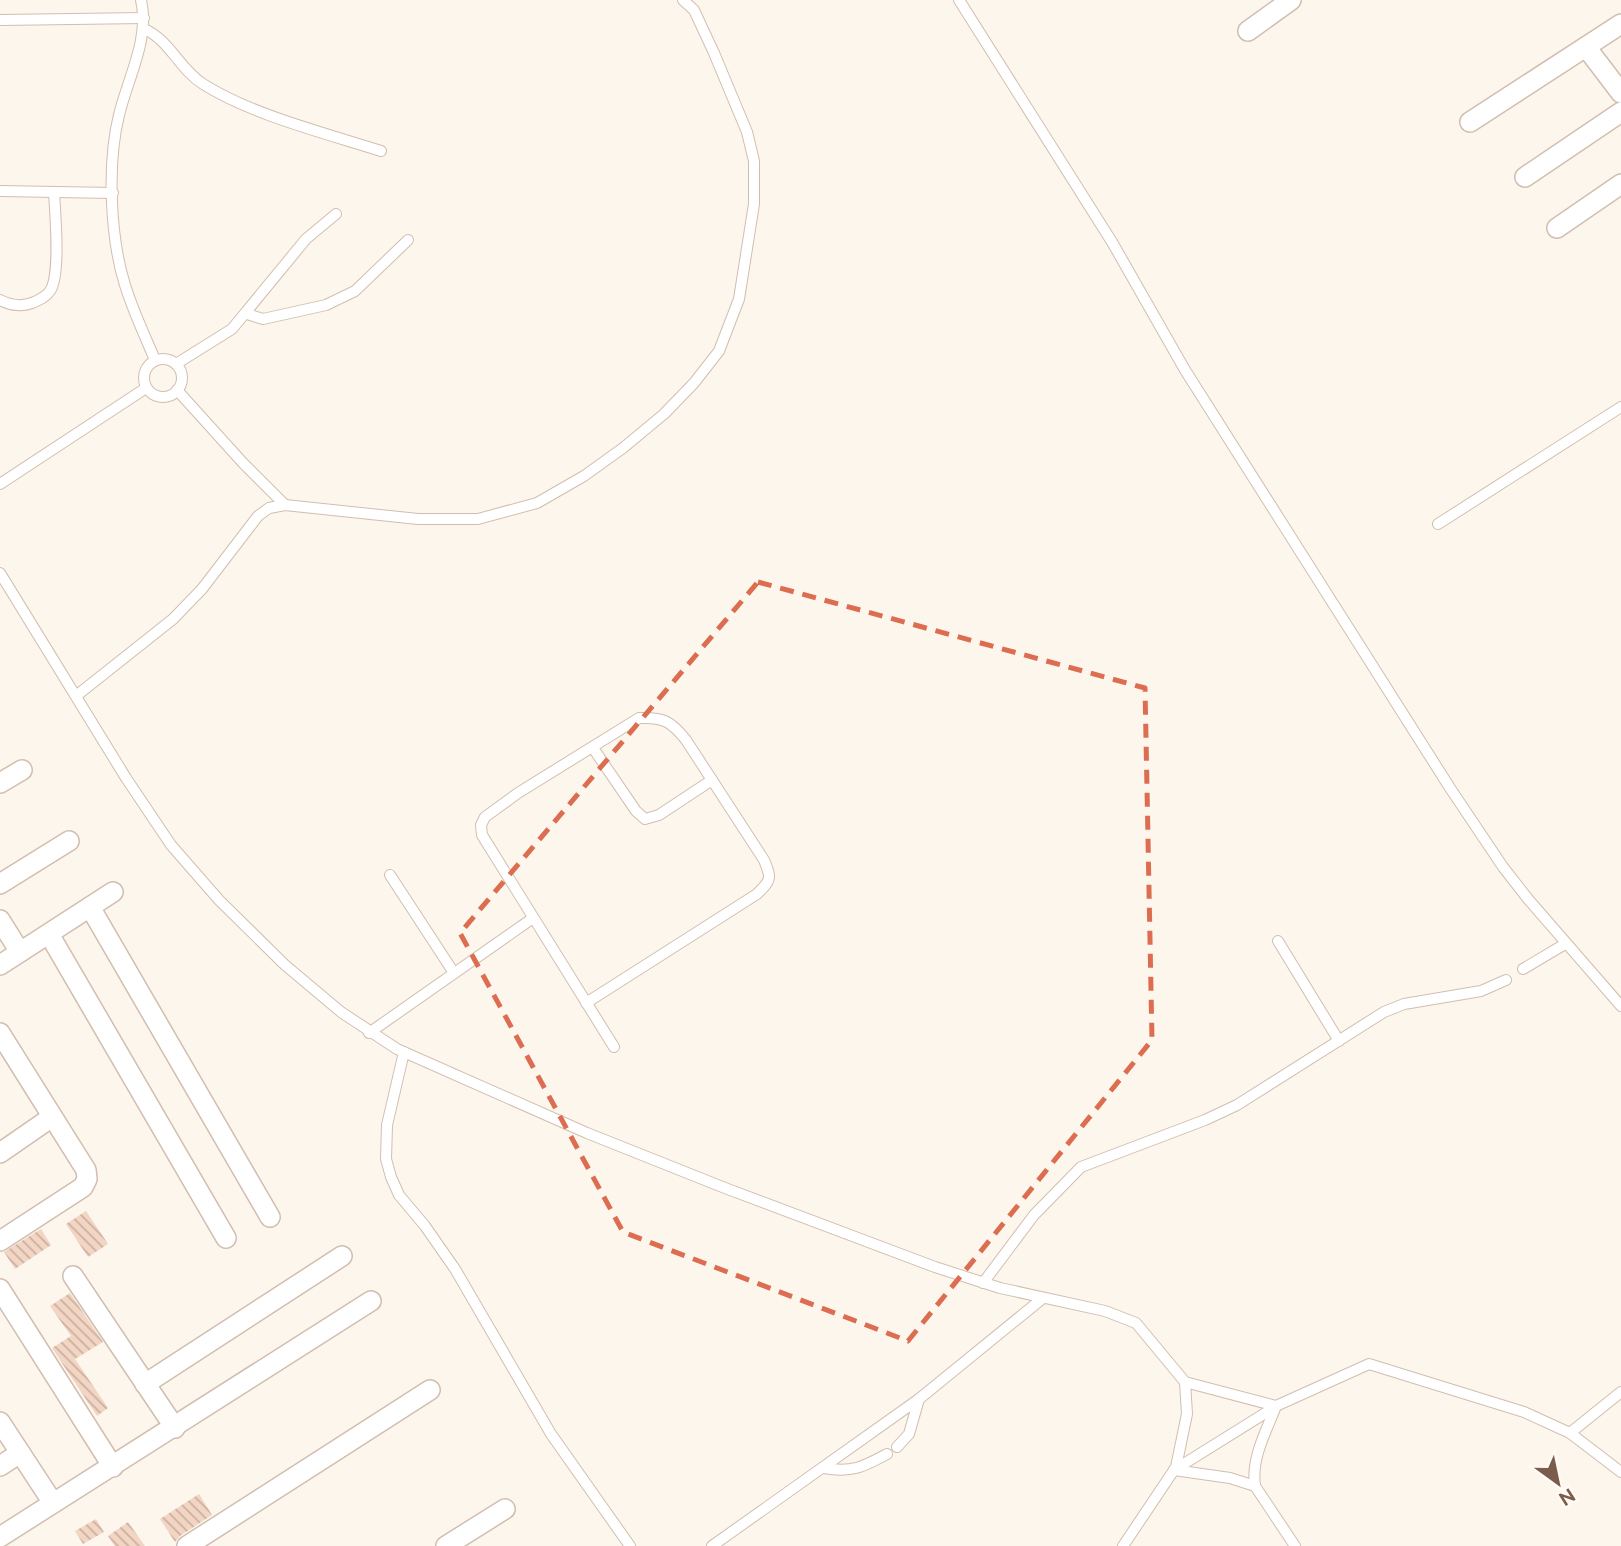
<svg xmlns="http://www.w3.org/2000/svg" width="1621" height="1546" viewBox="0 0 1621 1546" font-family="Raleway,sans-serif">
<defs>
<pattern id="building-back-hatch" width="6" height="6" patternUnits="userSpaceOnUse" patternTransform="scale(1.75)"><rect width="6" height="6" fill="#f3d5c3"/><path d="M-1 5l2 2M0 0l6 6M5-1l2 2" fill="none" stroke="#cab0a1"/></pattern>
</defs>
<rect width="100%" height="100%" fill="#fdf6ec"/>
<g fill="url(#building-back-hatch)">
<polygon points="86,1211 108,1244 88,1257 66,1224"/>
<polygon points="41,1229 51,1245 15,1269 4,1252"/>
<polygon points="70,1293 103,1342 75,1359 108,1408 97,1416 52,1348 71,1336 50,1306"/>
<polygon points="199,1494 212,1515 180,1536 175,1542 160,1519"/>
<polygon points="96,1519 104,1532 83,1544 75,1531"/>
<polygon points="128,1522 145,1546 115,1546 108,1536"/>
</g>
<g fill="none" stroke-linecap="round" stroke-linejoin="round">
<defs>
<g id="service">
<path d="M141,0C150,39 128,77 119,115C107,163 110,237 125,285C133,311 145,336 155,360"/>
<polyline points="959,0 1112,242 1185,370 1450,788 1503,867 1528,899 1621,1006"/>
<polyline points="0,20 144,18"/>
<path d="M144,29C170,40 179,69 203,84C252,115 325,133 381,151"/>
<polyline points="0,191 113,193"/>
<path d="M0,300C10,305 21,307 32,303C39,300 46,297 50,291C61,275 55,213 54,192"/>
<polyline points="247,314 263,319 326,305 355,291 408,240"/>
<circle cx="163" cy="378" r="19"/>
<polyline points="176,364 232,329 306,239 336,214"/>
<polyline points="177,390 243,463 285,505"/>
<polyline points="0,484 146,388"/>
<polyline points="1438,524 1621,407"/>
<polyline points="0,573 126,778 171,845 219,900 285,965 341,1012 397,1049 587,1133 725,1188 935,1267 1000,1288 1105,1311 1136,1323 1185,1382 1276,1406 1369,1364 1524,1412 1570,1433 1621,1472"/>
<polyline points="76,696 173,619 202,589 258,516 269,508 285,505 418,519 478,519 537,503 584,476 623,448 664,414 694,383 719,351 739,299 754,204 754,161 747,132 714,53 694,10 683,0"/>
<polyline points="593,748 636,811 645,819 659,815 712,780"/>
<polyline points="390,875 454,973"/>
<polyline points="1278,941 1339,1041"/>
<polyline points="1523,969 1565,944"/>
<path d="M586,1003L757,894C771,880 772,879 764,860L686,740C671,721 663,717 639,718L518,793L485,817L481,825L482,835L614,1047"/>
<polyline points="369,1033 533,918"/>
<polyline points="404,1052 387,1125 386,1159 391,1177 399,1195 425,1226 455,1269 551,1434 630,1546"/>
<polyline points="983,1283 1034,1215 1081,1167 1205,1120 1237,1105 1384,1012 1404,1004 1481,991 1506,980"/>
<path d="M1276,1406C1266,1432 1251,1458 1255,1486L1295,1546"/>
<polyline points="1570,1433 1621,1392"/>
<polyline points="897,1447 909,1434 919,1399"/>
<path d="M824,1468C852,1473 863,1467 887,1454"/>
<polyline points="1174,1470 1275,1407"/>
<polyline points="1174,1470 1230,1478 1255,1486"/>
<polyline points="712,1546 919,1399 1043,1298"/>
<polyline points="1123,1546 1176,1467 1187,1414 1185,1382"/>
</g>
<g id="minor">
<polyline points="1248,31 1291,0"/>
<polyline points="1586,47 1621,93"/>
<polyline points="1470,122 1621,24"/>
<polyline points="1525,177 1621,112"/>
<polyline points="1557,228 1621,184"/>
<polyline points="0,783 22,770"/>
<polyline points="0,884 69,841"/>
<polyline points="90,907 270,1217"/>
<polyline points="0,920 20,952"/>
<polyline points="49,934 226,1238"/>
<polyline points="0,965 113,892"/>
<polyline points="0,1033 86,1170 87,1179 83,1187 0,1241"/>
<polyline points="0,1153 52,1117"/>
<polyline points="73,1276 175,1428"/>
<polyline points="0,1289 113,1467"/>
<polyline points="145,1384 342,1256"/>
<polyline points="0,1422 53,1503"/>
<polyline points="0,1466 20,1453"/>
<polyline points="0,1537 371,1301"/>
<polyline points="187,1546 430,1390"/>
<polyline points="446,1546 505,1509"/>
</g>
</defs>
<use href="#service" stroke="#d1beb0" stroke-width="12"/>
<use href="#minor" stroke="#d1beb0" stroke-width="22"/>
<use href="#service" stroke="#fff" stroke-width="10"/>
<use href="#minor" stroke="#fff" stroke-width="19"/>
</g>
<path fill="none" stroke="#dc6d51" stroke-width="5" stroke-dasharray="14 9" stroke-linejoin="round" d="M758,582L1145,688L1152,1040L908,1341L623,1232L460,933Z"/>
<g transform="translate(1558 1483) rotate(147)" stroke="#fffaf3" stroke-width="5" paint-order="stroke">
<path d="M0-5L12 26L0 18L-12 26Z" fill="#7a5c4d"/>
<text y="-10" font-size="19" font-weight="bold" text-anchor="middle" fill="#7a5c4d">N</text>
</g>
</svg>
